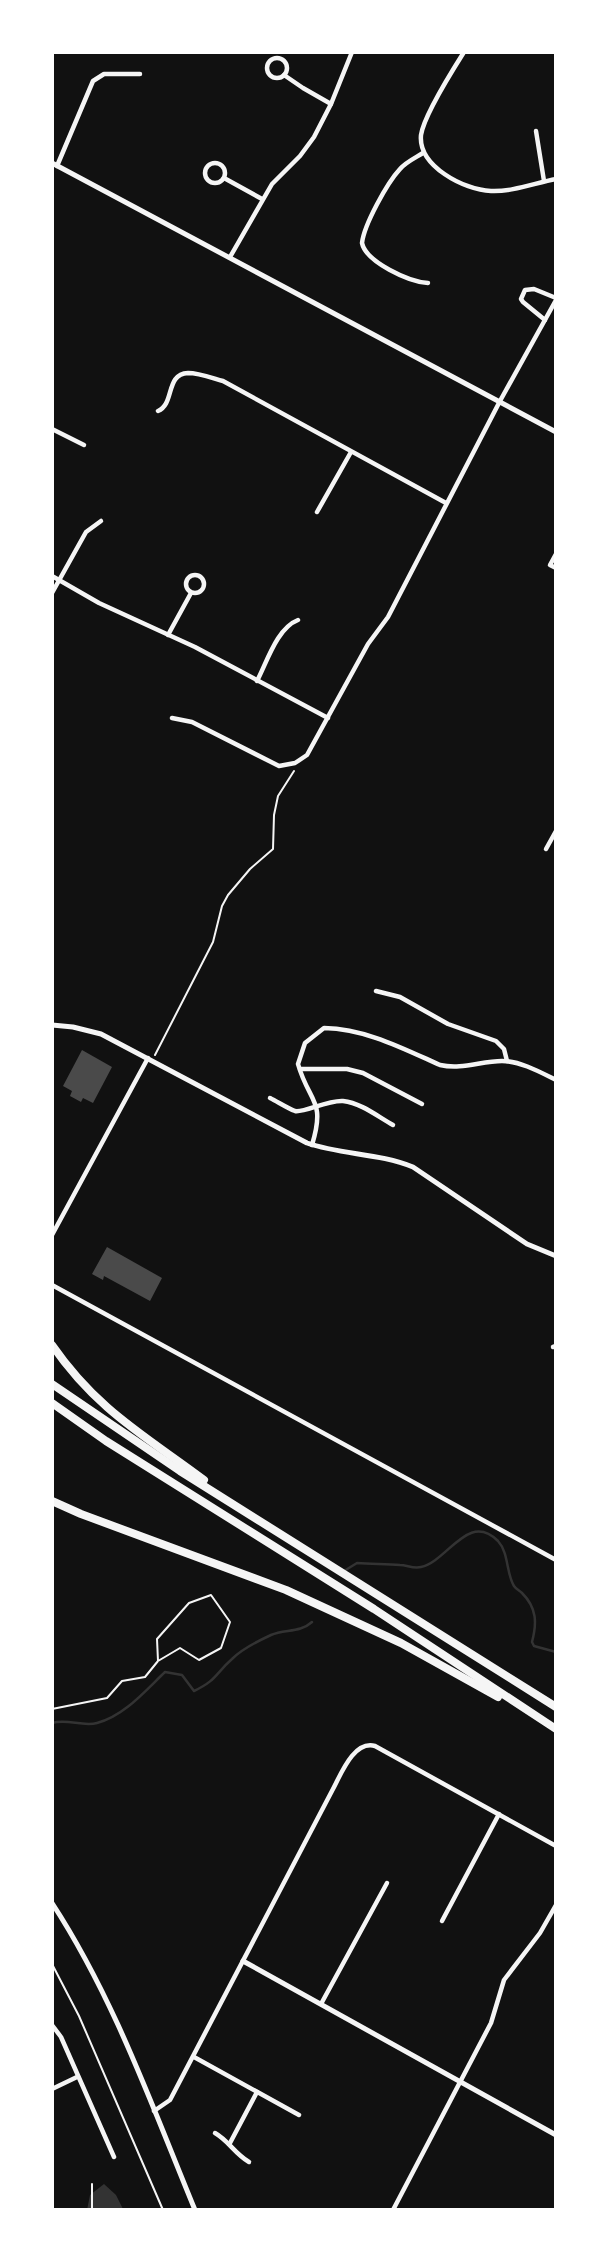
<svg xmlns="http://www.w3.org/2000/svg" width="608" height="2262" viewBox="0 0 608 2262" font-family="Literata,serif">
<rect width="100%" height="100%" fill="#111"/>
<polygon fill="#333" points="104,2184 116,2195 123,2209 87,2210 90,2195"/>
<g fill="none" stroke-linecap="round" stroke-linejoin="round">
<g stroke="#333" stroke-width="2.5">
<path d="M344,1571L357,1563C371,1564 385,1564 400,1565C407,1565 413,1569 421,1567C448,1561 468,1511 498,1541C509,1553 506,1573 514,1586C516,1589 519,1590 522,1593C537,1608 537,1623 532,1642L534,1646L556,1652"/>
<path d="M52,1723C67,1718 82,1727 97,1723C124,1716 145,1691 165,1672L182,1675L194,1691C217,1680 215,1674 232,1659C242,1649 258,1641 271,1635C285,1629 300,1633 312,1622"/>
</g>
</g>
<g fill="#4a4a4a">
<polygon points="82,1050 112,1067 93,1103 83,1098 81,1102 70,1096 72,1091 63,1086"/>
<polygon points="107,1247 162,1278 150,1301 104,1276 103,1280 92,1274"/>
</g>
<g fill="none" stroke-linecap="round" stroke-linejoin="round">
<g stroke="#f5f5f5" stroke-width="2">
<polyline points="155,1055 213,942 222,906 228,895 250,869 273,849 274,815 278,796 294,771"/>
<polyline points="52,1709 107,1698 122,1681 145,1677 158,1661 180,1648 199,1660 221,1648 230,1622 211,1595 189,1603 157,1639 158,1661"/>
<polyline points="52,1964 79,2016 163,2210"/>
<polyline points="92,2184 92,2210"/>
</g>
<g stroke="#f5f5f5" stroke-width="4.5">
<path d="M464,52C452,71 424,115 421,135C418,166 464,190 491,191C512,192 535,183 556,179"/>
<circle cx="277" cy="68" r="10"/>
<polyline points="284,75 303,88 331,104"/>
<polyline points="536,131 544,181"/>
<path d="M423,153C415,158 406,162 400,169C387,183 364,225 362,243C366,262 409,282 428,283"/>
<circle cx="215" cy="173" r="10"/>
<polyline points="57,166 93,81 104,74 140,74"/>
<polyline points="224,178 262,199"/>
<polyline points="230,257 272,184 300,156 314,137 331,104 352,52"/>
<polyline points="545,320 523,302 521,299 525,290 534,289 556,298"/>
<path d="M158,411C175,404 165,374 188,373C199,373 212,378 223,381L446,503"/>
<polyline points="52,429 84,445"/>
<polyline points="317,512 351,452"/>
<polyline points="556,554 550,565 556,568"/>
<circle cx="195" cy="584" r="9"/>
<polyline points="52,576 99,603 195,647 328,718"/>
<polyline points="52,593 86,532 101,521"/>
<polyline points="168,635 191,593"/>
<path d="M257,681C267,662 277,628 298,620"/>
<polyline points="172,718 192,722 279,766 295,763 307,755 368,644 388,617 500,401 556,300"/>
<polyline points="546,849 556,831"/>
<polyline points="376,991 400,997 448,1024 496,1041 504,1049 507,1061"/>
<polyline points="300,1069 347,1069 363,1073 422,1104"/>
<path d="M270,1098C278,1102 287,1108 295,1111C304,1113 327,1100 343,1101C361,1103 377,1116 393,1125"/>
<path d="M312,1145C326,1099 309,1103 298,1064L305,1043L324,1028C366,1029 402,1048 440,1065C462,1070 481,1061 502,1061C520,1061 540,1072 556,1080"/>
<polyline points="52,1235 148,1058"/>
<polyline points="52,1285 556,1560"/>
<polyline points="553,1347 556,1346"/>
<polyline points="442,1921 499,1814"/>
<polyline points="321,2004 387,1883"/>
<polyline points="52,2025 61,2037 114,2157"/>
<polyline points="194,2057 299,2115"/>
<polyline points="52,2089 77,2077"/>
<path d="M154,2111L170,2100L333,1789C341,1774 354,1740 375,1746L556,1846"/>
<path d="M215,2133C229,2141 234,2153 249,2162"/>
<polyline points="230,2143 257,2092"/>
<polyline points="393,2210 491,2023 504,1980 540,1933 556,1905"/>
</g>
<g stroke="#f5f5f5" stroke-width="5">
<polyline points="52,163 556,432"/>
<path d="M52,1025L73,1027L101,1034L307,1143C342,1155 379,1153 413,1167L527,1244L556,1256"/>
<path d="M52,1903C114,1998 152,2106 195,2210"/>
<polyline points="243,1961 556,2135"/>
</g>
<g stroke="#f5f5f5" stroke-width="8">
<path d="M52,1345C97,1410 144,1435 204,1480"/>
<polyline points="52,1384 180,1471 556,1707"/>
<polyline points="52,1403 106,1441 374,1609 556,1729"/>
<polyline points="52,1501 81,1514 286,1590 401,1643 498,1697"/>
</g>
</g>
<rect width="608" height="2262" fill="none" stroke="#ffffff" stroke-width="108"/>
</svg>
